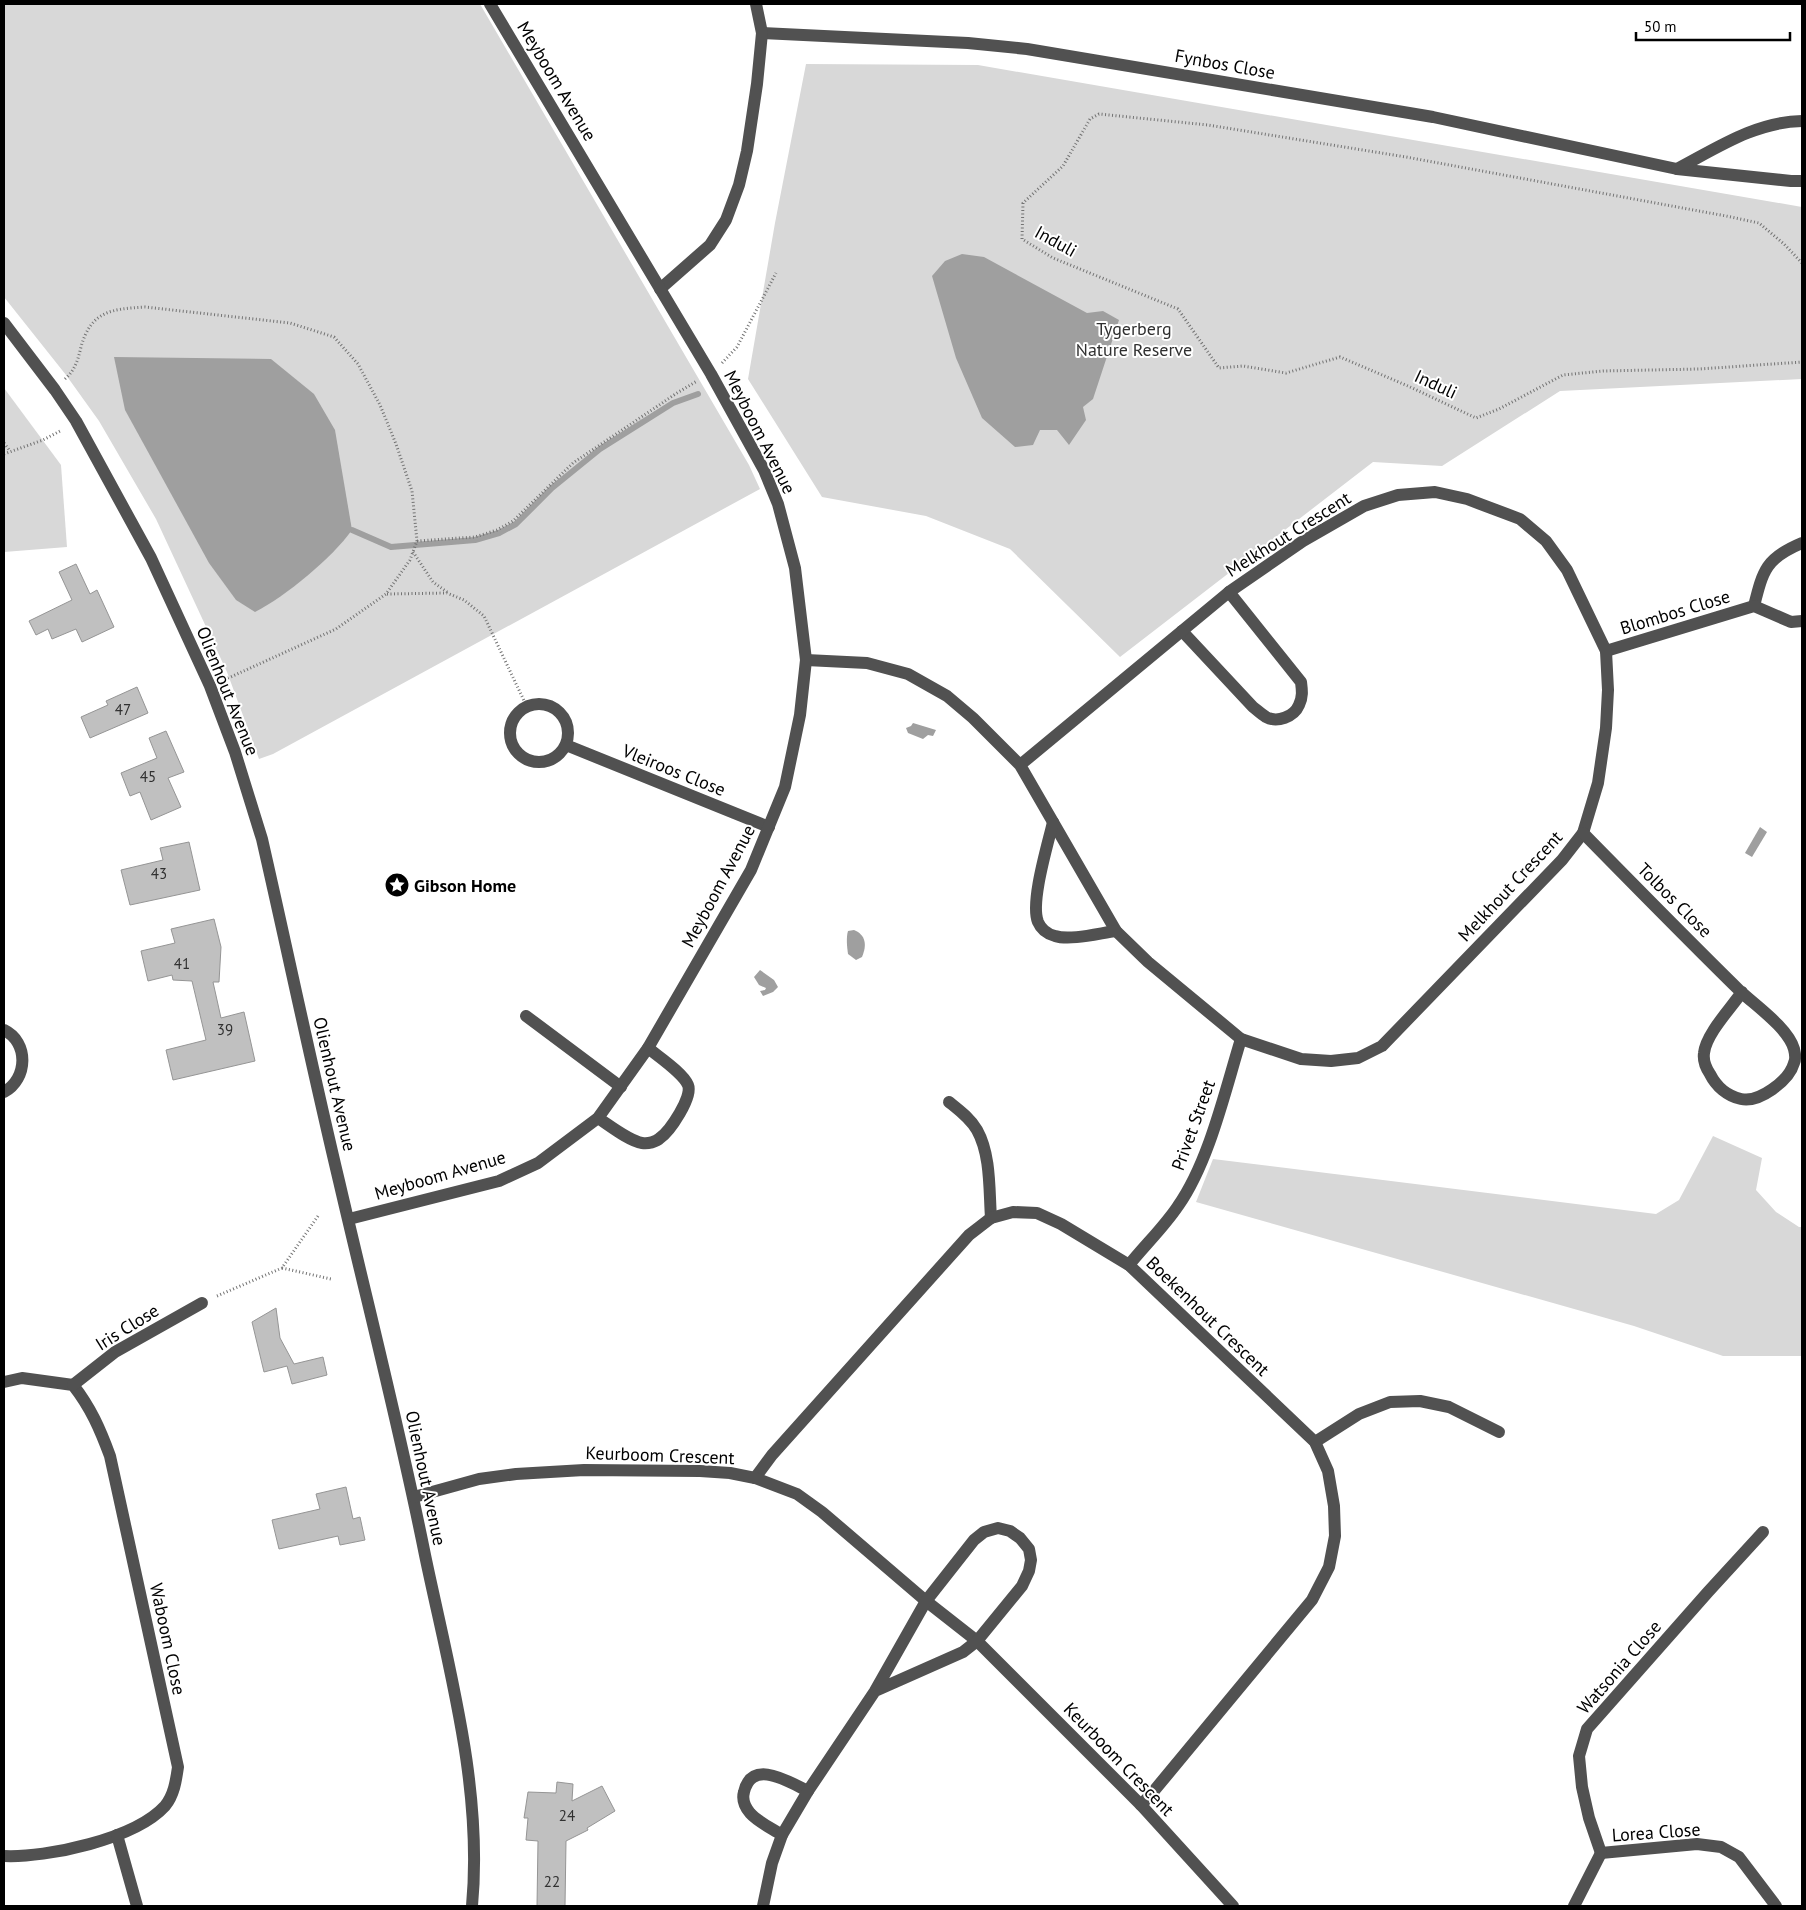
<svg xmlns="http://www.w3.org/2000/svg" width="1806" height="1910" viewBox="0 0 1806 1910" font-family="'PT Sans',sans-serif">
<rect width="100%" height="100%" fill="#fff"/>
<g fill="#d8d8d8">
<polygon points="4,4 480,4 749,465 760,489 273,754 259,759 227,672 156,519 99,421 66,375 4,297"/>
<polygon points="806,64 978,65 1802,207 1802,379 1560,391 1442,466 1373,462 1120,657 1010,549 926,516 822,497 748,379 775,223"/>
<polygon points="4,388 61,465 67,547 4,552"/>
<polygon points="1713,1136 1762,1158 1756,1190 1776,1212 1799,1227 1802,1227 1802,1356 1723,1356 1634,1326 1196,1202 1213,1159 1656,1214 1679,1200"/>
</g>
<g fill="#9f9f9f">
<polygon points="962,254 984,257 1087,313 1103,311 1119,320 1093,399 1083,407 1086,420 1069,445 1057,430 1040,430 1033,445 1015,447 982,418 956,358 932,276 945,261"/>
<path d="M114,357L271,359L314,394L335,430L352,530C332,558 286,596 255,612L236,600L209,563L125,410Z"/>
<polygon points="913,723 936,730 933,736 928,735 923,739 908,733 906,728 911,726"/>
<polygon points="1760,827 1767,832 1752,857 1745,853"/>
<path d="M854,930C866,935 867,945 862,957L856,960L848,954C847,947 846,937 848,931Z"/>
<polygon points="760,970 774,980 778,987 773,992 763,996 760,991 765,990 766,988 759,985 754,977"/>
</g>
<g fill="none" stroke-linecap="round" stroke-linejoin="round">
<polyline stroke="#9f9f9f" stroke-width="6" points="352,530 391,547 475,540 499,533 516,524 552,488 600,449 673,403 698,394"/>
</g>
<g fill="#c0c0c0" stroke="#959595">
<polygon points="76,564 90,594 97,590 114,627 82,642 76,629 52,639 48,629 36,635 29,621 72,600 59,572"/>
<polygon points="137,687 148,713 90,738 81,717 108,705 106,701"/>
<polygon points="166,731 184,772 168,778 181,807 151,820 140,792 130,796 121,773 157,758 149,738"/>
<polygon points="189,842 200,890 130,905 121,870 163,860 160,848"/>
<polygon points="214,919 221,947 219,982 213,982 221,1018 244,1012 255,1061 173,1080 166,1050 206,1040 192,981 173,980 172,975 148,981 141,951 175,943 171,929"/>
<polygon points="276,1308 280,1338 294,1364 323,1357 327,1375 292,1384 287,1366 264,1372 252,1322"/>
<polygon points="346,1487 353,1519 360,1517 365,1540 340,1545 338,1536 279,1549 272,1520 320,1509 316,1494"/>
<polygon points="557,1782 573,1784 572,1801 602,1786 615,1811 587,1828 588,1830 566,1841 565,1906 537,1906 538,1841 526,1840 528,1818 524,1818 528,1792 556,1793"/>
</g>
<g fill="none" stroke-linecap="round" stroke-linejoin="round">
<g stroke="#737373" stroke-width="3" stroke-dasharray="1 2.5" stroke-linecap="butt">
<polyline points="1802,263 1784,244 1759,223 1726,216 1406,157 1208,125 1099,114 1090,119 1063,166 1023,203 1022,239 1053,258 1178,309 1219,368 1243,366 1286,373 1340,357 1408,386 1476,418 1499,409 1563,375 1603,371 1699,369 1802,362"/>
<polyline points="722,363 737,347 776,273"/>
<path d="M65,379C75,370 78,360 81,347C91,311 111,309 145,307L290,323L334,337L358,364L380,405L396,444L412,491L417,541L410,560L386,594L336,629L224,680"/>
<polyline points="4,443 10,451"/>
<polyline points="4,454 43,440 62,430"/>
<polyline points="417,541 475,537 497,530 513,521 573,463 677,393 697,381"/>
<polyline points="413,552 433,582 447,592"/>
<polyline points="387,594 447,593 464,600 484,616 527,707"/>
<polyline points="282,1268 331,1279"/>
<polyline points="217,1296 282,1268 318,1216"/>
</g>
<g stroke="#515151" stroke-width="12">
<polyline points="762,33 968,43 1027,49 1433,117 1677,169 1791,181 1802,181"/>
<path d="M1677,169C1717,148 1755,122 1802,121"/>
<polyline points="660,289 710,245 726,220 739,185 747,151 757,84 762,33 756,4"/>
<path d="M4,323L55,390L76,421L151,558L210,686L235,752L262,839C288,953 312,1068 339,1181C368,1306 400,1430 425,1555C449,1670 483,1788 472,1906"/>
<path d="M1754,606C1763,570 1766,558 1802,543"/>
<path d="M1182,631L1253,707C1257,710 1261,714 1266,717C1277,723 1294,717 1299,705C1303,697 1302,690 1301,682L1229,592"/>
<polyline points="1606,651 1754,606 1791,622 1802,621"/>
<polyline points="806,660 867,663 908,674 947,696 973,718 1020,765 1116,931 1148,962 1241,1039 1301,1059 1331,1061 1358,1058 1382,1046 1562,860 1583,833 1598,783 1606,728 1608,690 1606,651 1567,570 1546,541 1520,519 1467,499 1435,492 1398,495 1364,506 1303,541 1229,592 1020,765"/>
<circle cx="539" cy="733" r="29"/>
<polyline points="566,745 769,827"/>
<path d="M1053,822C1048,844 1030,902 1038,922C1041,929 1047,934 1055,936C1070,941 1100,933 1116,931"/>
<path d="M1583,833C1635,886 1687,939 1740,991C1756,1006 1788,1028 1794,1049C1795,1053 1796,1059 1794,1063C1789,1081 1759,1103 1741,1099C1727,1096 1716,1086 1710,1074C1706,1068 1703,1060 1704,1053C1706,1034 1731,1008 1742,992"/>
<polyline points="526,1016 621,1087"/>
<path d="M4,1030C29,1042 28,1079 4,1092"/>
<path d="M949,1102C959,1110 970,1118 977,1130C991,1155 989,1190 991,1218"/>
<path d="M598,1118C609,1125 629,1141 642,1143C648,1144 656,1142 660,1138C670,1131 693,1097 688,1085C683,1073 659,1057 648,1048"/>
<polyline points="349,1219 499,1181 538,1163 598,1118 648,1048 751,870 785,787 800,715 806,660 795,568 778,504 764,470 711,374 490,4"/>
<path d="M1129,1265C1145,1245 1164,1227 1178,1206C1209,1162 1225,1091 1241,1039"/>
<path d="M4,1382L22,1378L73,1385C91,1408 100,1429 110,1456L178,1767C176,1781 174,1795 165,1806C135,1839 47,1858 4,1856"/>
<polyline points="73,1385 115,1352 202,1303"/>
<polyline points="1315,1442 1359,1414 1390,1402 1420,1401 1449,1407 1499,1432"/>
<polyline points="755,1478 772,1455 969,1235 991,1218 1013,1212 1037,1213 1061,1224 1129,1265 1315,1442 1328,1471 1334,1506 1335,1536 1329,1567 1312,1600 1153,1792 1141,1805"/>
<polyline points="414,1497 479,1479 516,1474 584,1470 700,1471 730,1473 755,1478 797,1494 822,1512 926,1601 977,1641 1141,1805 1233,1906"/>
<polyline points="117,1835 137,1906"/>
<path d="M782,1835C771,1828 758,1822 750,1813C745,1807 742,1799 744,1792C752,1758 789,1782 808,1791"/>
<polyline points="1601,1853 1589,1818 1582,1787 1579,1756 1587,1729 1708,1592 1763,1532"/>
<polyline points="1601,1853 1697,1844 1721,1847 1739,1857 1776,1906"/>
<polyline points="763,1906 772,1863 782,1835 808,1791 875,1691 926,1601 974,1540 984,1532 998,1528 1010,1531 1020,1538 1029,1549 1031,1560 1029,1571 1022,1586 977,1641 963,1652 875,1691"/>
<polyline points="1574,1906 1601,1853"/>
</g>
</g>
<defs>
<symbol id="sight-disc" viewBox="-11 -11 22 22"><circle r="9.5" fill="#000" stroke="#fff"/><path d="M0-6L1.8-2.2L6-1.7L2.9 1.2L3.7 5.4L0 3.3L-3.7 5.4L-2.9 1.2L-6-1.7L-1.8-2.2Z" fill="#fff"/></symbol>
</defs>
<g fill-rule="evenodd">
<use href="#sight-disc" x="383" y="871" width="28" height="28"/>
</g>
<g text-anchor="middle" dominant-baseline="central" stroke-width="4" stroke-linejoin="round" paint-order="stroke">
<g font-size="15" fill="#303030">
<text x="123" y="709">47</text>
<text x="148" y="776">45</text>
<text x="159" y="873">43</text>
<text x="182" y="963">41</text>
<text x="225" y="1029">39</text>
<text x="567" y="1815">24</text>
<text x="552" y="1881">22</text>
</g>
<g font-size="18" fill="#000" stroke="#fff">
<text transform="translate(1225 64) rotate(10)">Fynbos Close</text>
<text transform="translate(557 81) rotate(59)">Meyboom Avenue</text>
<text transform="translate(1056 241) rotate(29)">Induli</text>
<text transform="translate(1436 384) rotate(25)">Induli</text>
<text transform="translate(760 432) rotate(63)">Meyboom Avenue</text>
<text transform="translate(1288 534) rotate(-32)">Melkhout Crescent</text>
<text transform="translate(1675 612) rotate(-17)">Blombos Close</text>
<text transform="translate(228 691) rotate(68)">Olienhout Avenue</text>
<text transform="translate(674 770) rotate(22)">Vleiroos Close</text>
<text transform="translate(718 886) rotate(-62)">Meyboom Avenue</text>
<text transform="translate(1510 886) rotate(-47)">Melkhout Crescent</text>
<text transform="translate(1675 900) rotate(45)">Tolbos Close</text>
<text transform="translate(335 1084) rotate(77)">Olienhout Avenue</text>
<text transform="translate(1193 1125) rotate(-70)">Privet Street</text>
<text transform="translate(440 1175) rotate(-16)">Meyboom Avenue</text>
<text transform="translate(1208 1316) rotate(44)">Boekenhout Crescent</text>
<text transform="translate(127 1327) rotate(-32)">Iris Close</text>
<text transform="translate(660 1455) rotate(2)">Keurboom Crescent</text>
<text transform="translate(426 1478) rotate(78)">Olienhout Avenue</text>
<text transform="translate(168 1639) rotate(78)">Waboom Close</text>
<text transform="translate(1619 1667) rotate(-49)">Watsonia Close</text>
<text transform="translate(1119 1759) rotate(46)">Keurboom Crescent</text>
<text transform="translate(1656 1832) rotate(-4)">Lorea Close</text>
</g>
<g font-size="18" fill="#2f2f2f" stroke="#fff">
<text x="1134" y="328">Tygerberg<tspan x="1134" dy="21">Nature Reserve</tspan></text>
</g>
<g font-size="18" font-weight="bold" fill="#000" stroke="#fff" text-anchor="start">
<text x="414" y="885">Gibson Home</text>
</g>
</g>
<rect width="1806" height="1910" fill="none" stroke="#000000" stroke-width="10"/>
<path d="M1636 32v8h154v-8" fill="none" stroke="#000000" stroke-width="2.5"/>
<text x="1644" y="32" font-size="15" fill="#000000" stroke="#ffffff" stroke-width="4" paint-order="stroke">50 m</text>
</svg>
